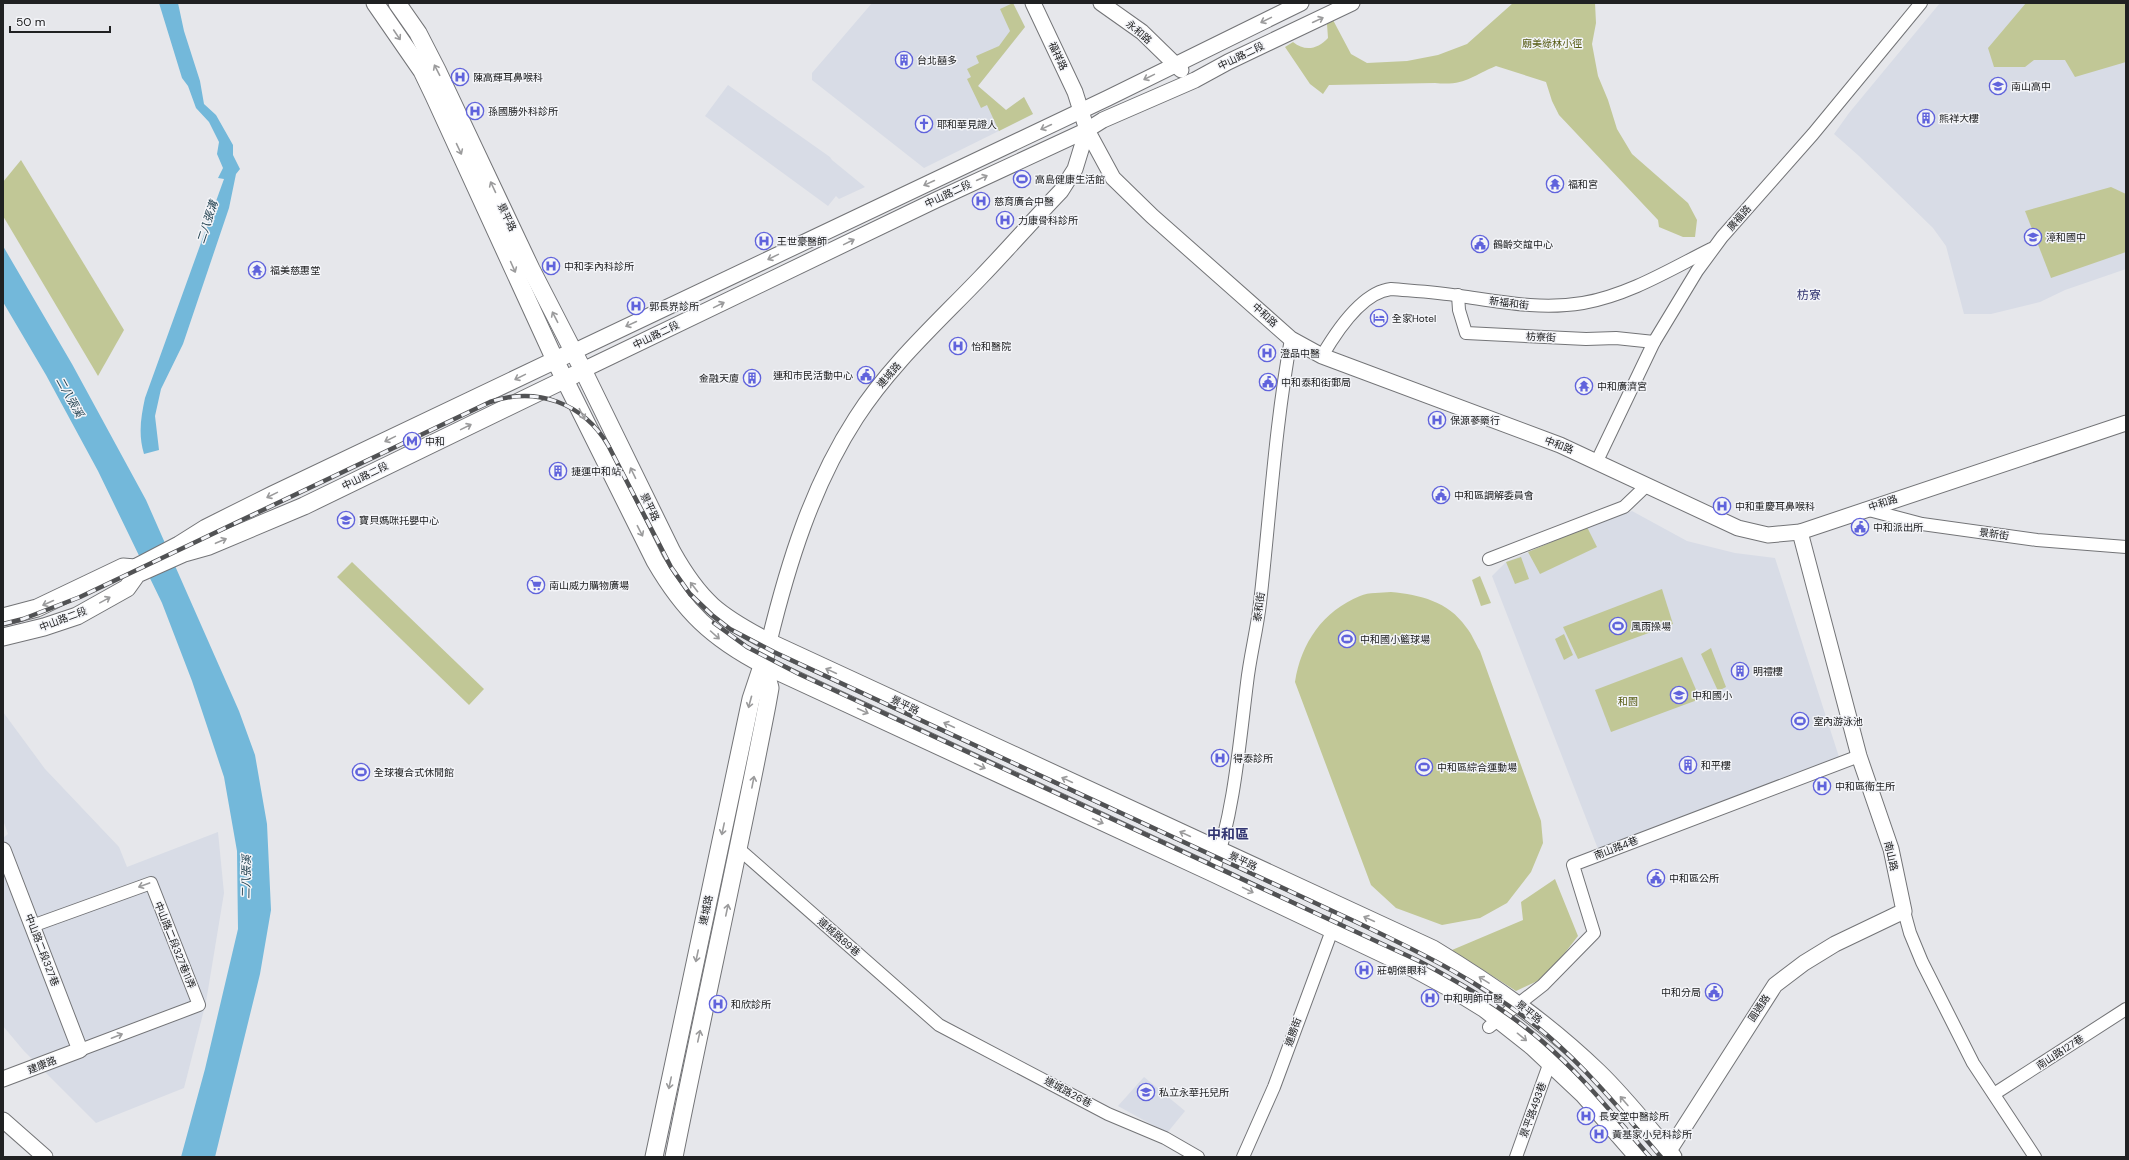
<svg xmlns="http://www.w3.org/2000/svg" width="2129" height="1160" viewBox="0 0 2129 1160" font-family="'DM Sans','Noto Sans TC',sans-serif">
<rect width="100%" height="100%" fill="#e6e7eb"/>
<g fill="#d8dce6">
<polygon points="872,3 1013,3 1025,27 978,86 1006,110 1024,97 1033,114 924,168 812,80 812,73"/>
<polygon points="1940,3 2126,3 2126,269 2065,290 2040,302 1991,314 1964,314 1946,246 1933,228 1859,156 1834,134 1849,113"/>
<polygon points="728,85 830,157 832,160 865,187 839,199 836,196 828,206 705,116"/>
<polygon points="1632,511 1687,541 1735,553 1775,558 1839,757 1794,776 1598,849 1492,576 1506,562 1587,527"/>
<polygon points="3,712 45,769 119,847 127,867 218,832 224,893 206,1002 184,1088 96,1123 24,1051 3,1026 3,838 8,834 3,820"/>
<polygon points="1144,1077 1185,1111 1167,1133 1118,1106"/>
</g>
<g fill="#c1c796">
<polygon points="1013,3 1025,27 978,86 1006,110 1024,97 1033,114 999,131 987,105 981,108 967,79 971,77 967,69 979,63 976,56 999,46 1010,31 1000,9"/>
<path d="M1513,3H1595L1596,23L1592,44L1598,76L1608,100L1617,129L1632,154L1688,203L1697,220L1695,237H1683L1659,227L1658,220L1559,115L1552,101L1546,82L1496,66C1471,76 1466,86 1435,83L1329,85L1323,94L1310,84L1285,47L1293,42C1305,52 1318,49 1328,38L1327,24L1333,20L1351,54L1367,63L1407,61L1438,55L1467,44Z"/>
<polygon points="2026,3 2126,3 2126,62 2075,77 2065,60 2034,60 2025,67 1994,67 1988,48"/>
<polygon points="21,160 124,330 98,376 3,216 3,182"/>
<polygon points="2111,187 2126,194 2126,252 2051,278 2025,211"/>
<polygon points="1587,527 1597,547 1540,574 1528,552"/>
<polygon points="1521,557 1529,579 1515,584 1506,562"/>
<polygon points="352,562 484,689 469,705 337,577"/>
<polygon points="1480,576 1491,603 1481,606 1472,580"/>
<polygon points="1662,589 1673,624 1578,659 1563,627"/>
<path d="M1391,592C1420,595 1448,601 1466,627C1472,634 1475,643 1480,651L1541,821L1543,843L1531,872L1507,903L1480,918L1442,925L1396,908L1371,885L1295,682C1301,643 1323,611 1360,596C1369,592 1381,593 1391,592Z"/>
<polygon points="1564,634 1573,655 1564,660 1555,639"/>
<polygon points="1711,648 1726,687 1718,691 1701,654"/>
<polygon points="1682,657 1700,699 1611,732 1595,690"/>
<polygon points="1555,879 1578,936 1546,977 1516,991 1452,950 1523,920 1521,902"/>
</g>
<g fill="#73b8da">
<path d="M159,3H178L184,31L200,81L204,104L216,115L233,145V155L240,169L236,174L229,208L183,344L161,389L155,416L159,450L144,454C138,434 141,417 145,398L224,179L218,178L223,168L217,154L219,142L209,122L196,108L188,86L182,78Z"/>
<polygon points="3,246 72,364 146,500 239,711 255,755 267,824 271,910 260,974 215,1157 181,1157 205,1069 238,929 237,851 224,777 192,681 162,603 98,471 46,375 3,302"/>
</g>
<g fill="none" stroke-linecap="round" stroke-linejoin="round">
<defs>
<g id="minor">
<polyline points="1458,295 1459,310 1466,333 1586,339 1616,338 1654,342"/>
<path d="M1322,356C1336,332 1362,292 1391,289C1414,291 1437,292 1460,296C1502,302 1541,310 1583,303C1629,295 1671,269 1711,249"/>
<polyline points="1597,461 1654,342 1697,271 1722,237 1813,134 1921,3"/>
<polyline points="1865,509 1922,524 2037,540 2126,547"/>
<polyline points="1489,559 1624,507 1646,486"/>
<polyline points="740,850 939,1025 1108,1114 1165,1138 1198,1157"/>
<path d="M1213,873C1234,812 1239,747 1247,683C1250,656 1257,630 1260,603C1270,515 1275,426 1291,339"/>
<polyline points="1904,911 1910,933 1922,962 1973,1063 2035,1157"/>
<polyline points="32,926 151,883 199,1005 80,1050"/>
<polyline points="1489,1027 1543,985 1594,933 1573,865 1859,756"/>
<polyline points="1994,1094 2126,1009"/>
<polyline points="1243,1157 1274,1087 1341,906"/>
<polyline points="1516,1157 1550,1062"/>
</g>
<g id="tertiary">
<polyline points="1033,3 1075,92 1087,130 1113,178 1152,216 1291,339 1322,356 1560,445 1738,528 1768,535 1800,532 2126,423"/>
<polyline points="1101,3 1142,32 1181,70"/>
<polyline points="573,352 1108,98 1301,3"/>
<polyline points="583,370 934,201 1087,130 1103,120 1195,80 1228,62 1352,3"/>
<path d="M769,642C788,564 812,486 856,418C890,365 938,322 981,277C1008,249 1034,219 1061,191L1075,169L1087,130"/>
<polyline points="3,850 80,1050 3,1079"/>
<polyline points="3,1120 45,1157"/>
<polyline points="1665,1157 1775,985 1804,963 1835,944 1904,911 1891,849 1859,756 1800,532"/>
</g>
<g id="secondary">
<path d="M375,3L422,71L434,96L555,360L655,561C684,611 712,638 764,665L1213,873L1415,969L1459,993L1485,1009L1533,1047L1583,1094L1638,1157"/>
<path d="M397,3L418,33L437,70L531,269L583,370L672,552C700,602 719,616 769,642L1433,949C1494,986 1547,1023 1598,1072C1625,1098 1649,1129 1673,1157"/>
<polyline points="3,617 37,608 123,567 135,568 179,545 206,528 272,495 566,355"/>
<polyline points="3,637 44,627 77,616 127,588 137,574 184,553 209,546 304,506 574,375"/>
<polyline points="654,1157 751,699 766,654"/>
<path d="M674,1157C704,1006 738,856 767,705L770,688L764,665"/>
</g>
</defs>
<use href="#minor" stroke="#737477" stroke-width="14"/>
<use href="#tertiary" stroke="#737477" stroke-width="17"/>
<use href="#secondary" stroke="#737477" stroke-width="19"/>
<use href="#minor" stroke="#fff" stroke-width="12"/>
<use href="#tertiary" stroke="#fff" stroke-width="15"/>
<use href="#secondary" stroke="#fff" stroke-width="17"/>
<defs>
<g id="rail">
<path d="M714,623L747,647L799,674L1419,961C1462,984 1504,1008 1542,1041C1582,1075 1615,1117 1650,1157"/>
<path d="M3,624L23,619L80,597L490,402C537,386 583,403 608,445L671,567L690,594L712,615L730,629L774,652L1354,921C1422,953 1489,986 1547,1035C1589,1071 1625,1115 1661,1157"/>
</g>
</defs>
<use href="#rail" stroke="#515254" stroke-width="4.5"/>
<use href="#rail" stroke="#f3f4f8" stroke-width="3" stroke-dasharray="9" stroke-linecap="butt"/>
</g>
<defs><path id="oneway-shaft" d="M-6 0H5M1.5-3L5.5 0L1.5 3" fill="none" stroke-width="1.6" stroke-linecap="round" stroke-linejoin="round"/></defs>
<g stroke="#9b9b9c">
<use href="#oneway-shaft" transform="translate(1266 20) rotate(154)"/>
<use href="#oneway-shaft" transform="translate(1318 20) rotate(-25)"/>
<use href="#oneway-shaft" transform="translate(397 35) rotate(56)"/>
<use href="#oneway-shaft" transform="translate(437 70) rotate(-117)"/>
<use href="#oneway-shaft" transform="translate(1149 77) rotate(154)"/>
<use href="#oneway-shaft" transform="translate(1046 127) rotate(155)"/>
<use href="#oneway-shaft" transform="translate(459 149) rotate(65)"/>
<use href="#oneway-shaft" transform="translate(982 178) rotate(-25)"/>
<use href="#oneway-shaft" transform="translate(929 183) rotate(155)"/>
<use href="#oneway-shaft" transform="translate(493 187) rotate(-115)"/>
<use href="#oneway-shaft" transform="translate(849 242) rotate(-26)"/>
<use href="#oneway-shaft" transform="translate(773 257) rotate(154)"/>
<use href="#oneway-shaft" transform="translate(513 267) rotate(66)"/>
<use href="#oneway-shaft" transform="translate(719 305) rotate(-26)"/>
<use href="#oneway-shaft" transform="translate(555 317) rotate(-117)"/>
<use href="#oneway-shaft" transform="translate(631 324) rotate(155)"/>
<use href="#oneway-shaft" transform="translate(520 377) rotate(154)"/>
<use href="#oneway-shaft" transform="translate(582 414) rotate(63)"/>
<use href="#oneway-shaft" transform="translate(466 427) rotate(-26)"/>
<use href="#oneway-shaft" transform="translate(390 439) rotate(154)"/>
<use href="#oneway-shaft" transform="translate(633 473) rotate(-116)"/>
<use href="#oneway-shaft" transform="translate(272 495) rotate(154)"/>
<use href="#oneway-shaft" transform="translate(640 531) rotate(63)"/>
<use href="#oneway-shaft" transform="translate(221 541) rotate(-23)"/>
<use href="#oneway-shaft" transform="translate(694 587) rotate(-128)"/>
<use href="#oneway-shaft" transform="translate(105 600) rotate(-29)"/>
<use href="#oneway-shaft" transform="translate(48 603) rotate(156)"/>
<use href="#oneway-shaft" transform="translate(715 635) rotate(42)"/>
<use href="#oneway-shaft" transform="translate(831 671) rotate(-155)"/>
<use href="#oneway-shaft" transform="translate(750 702) rotate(105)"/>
<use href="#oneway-shaft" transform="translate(863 711) rotate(25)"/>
<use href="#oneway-shaft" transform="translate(949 725) rotate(-155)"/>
<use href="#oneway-shaft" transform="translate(980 766) rotate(25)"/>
<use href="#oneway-shaft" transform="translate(1067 780) rotate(-155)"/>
<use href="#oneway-shaft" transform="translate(753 782) rotate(-79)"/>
<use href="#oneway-shaft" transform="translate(1098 821) rotate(25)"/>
<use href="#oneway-shaft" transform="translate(723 829) rotate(102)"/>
<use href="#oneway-shaft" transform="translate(1185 834) rotate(-155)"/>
<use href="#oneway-shaft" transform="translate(144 885) rotate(160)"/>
<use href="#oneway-shaft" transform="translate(1248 890) rotate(26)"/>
<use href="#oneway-shaft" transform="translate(727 910) rotate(-78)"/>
<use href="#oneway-shaft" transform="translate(1369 919) rotate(-155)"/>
<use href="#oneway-shaft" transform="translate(697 956) rotate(102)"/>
<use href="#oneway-shaft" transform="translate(1484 980) rotate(-148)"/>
<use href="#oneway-shaft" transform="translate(117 1036) rotate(-21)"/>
<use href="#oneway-shaft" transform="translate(699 1036) rotate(-78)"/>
<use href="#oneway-shaft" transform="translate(1522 1037) rotate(39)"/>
<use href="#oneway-shaft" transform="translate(670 1083) rotate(102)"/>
<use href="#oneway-shaft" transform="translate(1624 1101) rotate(-131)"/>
</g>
<defs>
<symbol id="building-ring" viewBox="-11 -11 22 22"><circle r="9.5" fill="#f3f4f8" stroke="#6063dc" stroke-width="1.5"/><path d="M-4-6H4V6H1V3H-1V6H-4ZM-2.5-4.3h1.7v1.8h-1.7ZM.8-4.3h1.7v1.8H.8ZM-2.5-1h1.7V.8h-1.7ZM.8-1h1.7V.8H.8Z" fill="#6063dc"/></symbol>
<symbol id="hospital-ring" viewBox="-11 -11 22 22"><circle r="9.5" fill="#f3f4f8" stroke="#6063dc" stroke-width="1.5"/><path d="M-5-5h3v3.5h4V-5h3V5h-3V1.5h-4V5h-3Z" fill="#6063dc"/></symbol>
<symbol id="school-ring" viewBox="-11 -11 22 22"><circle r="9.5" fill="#f3f4f8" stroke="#6063dc" stroke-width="1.5"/><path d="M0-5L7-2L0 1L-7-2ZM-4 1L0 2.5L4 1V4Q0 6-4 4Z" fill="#6063dc"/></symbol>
<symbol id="church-ring" viewBox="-11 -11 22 22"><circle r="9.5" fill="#f3f4f8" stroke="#6063dc" stroke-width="1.5"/><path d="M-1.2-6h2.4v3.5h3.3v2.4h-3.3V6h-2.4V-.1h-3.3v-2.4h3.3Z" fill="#6063dc"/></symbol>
<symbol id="stadium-ring" viewBox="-11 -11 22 22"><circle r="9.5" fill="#f3f4f8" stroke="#6063dc" stroke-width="1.5"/><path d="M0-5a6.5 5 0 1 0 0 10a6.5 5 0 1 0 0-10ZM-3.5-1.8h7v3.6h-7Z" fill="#6063dc"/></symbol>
<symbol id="temple-ring" viewBox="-11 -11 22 22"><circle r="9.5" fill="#f3f4f8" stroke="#6063dc" stroke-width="1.5"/><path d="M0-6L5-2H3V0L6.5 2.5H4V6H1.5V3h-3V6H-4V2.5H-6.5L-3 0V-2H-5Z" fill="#6063dc"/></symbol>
<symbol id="civic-ring" viewBox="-11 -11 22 22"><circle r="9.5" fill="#f3f4f8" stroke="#6063dc" stroke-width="1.5"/><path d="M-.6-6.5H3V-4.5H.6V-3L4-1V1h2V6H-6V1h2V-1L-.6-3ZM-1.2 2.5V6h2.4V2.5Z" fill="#6063dc"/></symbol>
<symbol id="hotel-ring" viewBox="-11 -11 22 22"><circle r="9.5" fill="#f3f4f8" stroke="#6063dc" stroke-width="1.5"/><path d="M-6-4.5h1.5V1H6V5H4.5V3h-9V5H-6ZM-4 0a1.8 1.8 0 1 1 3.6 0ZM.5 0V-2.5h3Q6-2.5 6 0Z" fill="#6063dc"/></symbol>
<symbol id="metro-ring" viewBox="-11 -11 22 22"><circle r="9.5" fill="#f3f4f8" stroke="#6063dc" stroke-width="1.5"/><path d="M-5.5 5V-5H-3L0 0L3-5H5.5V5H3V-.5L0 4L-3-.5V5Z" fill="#6063dc"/></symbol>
<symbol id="supermarket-ring" viewBox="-11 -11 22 22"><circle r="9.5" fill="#f3f4f8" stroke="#6063dc" stroke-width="1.5"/><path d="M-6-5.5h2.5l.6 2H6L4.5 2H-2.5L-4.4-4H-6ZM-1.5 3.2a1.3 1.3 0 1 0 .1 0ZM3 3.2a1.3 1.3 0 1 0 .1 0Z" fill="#6063dc"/></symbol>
</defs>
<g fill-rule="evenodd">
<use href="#building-ring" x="894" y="50" width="20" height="20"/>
<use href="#hospital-ring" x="450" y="67" width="20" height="20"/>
<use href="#school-ring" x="1988" y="76" width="20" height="20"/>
<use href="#hospital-ring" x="465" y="101" width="20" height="20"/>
<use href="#building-ring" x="1916" y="108" width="20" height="20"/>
<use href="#church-ring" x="914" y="114" width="20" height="20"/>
<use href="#stadium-ring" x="1012" y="169" width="20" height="20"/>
<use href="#temple-ring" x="1545" y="174" width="20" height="20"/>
<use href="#hospital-ring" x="971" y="191" width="20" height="20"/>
<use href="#hospital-ring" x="995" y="210" width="20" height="20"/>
<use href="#school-ring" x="2023" y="227" width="20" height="20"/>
<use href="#hospital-ring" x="754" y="231" width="20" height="20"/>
<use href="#civic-ring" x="1470" y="234" width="20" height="20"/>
<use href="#hospital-ring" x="541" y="256" width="20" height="20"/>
<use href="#temple-ring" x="247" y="260" width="20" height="20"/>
<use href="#hospital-ring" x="626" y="296" width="20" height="20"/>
<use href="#hotel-ring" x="1369" y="308" width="20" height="20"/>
<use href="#hospital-ring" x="948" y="336" width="20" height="20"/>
<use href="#hospital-ring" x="1257" y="343" width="20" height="20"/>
<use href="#civic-ring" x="856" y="365" width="20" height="20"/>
<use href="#building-ring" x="742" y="368" width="20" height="20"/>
<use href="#civic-ring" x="1258" y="372" width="20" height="20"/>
<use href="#temple-ring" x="1574" y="376" width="20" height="20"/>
<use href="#hospital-ring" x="1427" y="410" width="20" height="20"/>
<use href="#metro-ring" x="402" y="431" width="20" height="20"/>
<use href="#building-ring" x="548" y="461" width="20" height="20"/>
<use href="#civic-ring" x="1431" y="485" width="20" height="20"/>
<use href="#hospital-ring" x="1712" y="496" width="20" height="20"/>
<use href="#school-ring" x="336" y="510" width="20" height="20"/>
<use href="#civic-ring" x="1850" y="517" width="20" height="20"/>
<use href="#supermarket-ring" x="526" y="575" width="20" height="20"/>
<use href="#stadium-ring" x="1608" y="616" width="20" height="20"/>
<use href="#stadium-ring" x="1337" y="629" width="20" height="20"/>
<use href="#building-ring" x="1730" y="661" width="20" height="20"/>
<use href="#school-ring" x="1669" y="685" width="20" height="20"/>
<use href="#stadium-ring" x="1790" y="711" width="20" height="20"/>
<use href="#hospital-ring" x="1210" y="748" width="20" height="20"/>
<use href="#building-ring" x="1678" y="755" width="20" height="20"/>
<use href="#stadium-ring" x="1414" y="757" width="20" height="20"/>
<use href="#stadium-ring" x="351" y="762" width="20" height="20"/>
<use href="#hospital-ring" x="1812" y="776" width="20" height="20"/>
<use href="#civic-ring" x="1646" y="868" width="20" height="20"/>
<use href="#hospital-ring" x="1354" y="960" width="20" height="20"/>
<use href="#civic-ring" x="1704" y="982" width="20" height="20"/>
<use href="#hospital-ring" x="1420" y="988" width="20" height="20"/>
<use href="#hospital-ring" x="708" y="994" width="20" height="20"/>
<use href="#school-ring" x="1136" y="1082" width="20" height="20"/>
<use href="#hospital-ring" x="1576" y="1106" width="20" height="20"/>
<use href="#hospital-ring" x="1589" y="1124" width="20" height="20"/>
</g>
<g text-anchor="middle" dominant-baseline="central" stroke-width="3" stroke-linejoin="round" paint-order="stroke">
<g font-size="10" fill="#202122" stroke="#f3f4f8">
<text transform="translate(1139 32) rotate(40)">永和路</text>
<text transform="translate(1058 56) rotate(65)">福祥路</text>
<text transform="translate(1241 56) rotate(-26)">中山路二段</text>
<text transform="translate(948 194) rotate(-25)">中山路二段</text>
<text transform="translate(507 217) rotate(65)">景平路</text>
<text transform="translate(1739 218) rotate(-49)">廣福路</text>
<text transform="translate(1509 303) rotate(7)">新福和街</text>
<text transform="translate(1265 315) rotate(42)">中和路</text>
<text transform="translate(656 335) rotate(-26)">中山路二段</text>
<text transform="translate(1541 337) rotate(3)">枋寮街</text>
<text transform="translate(889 375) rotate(-49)">連城路</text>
<text transform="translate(1559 445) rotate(21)">中和路</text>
<text transform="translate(365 476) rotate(-26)">中山路二段</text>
<text transform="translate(1883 503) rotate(-18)">中和路</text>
<text transform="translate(650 507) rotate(64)">景平路</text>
<text transform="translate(1994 534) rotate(8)">景新街</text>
<text transform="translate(1259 607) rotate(-82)">泰和街</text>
<text transform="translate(63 619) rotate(-21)">中山路二段</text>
<text transform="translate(905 705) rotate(25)">景平路</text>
<text transform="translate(1616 848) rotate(-21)">南山路4巷</text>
<text transform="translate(1891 856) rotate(77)">南山路</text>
<text transform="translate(1243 861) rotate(25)">景平路</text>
<text transform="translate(706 910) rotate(-78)">連城路</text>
<text transform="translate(839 937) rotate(41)">連城路89巷</text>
<text transform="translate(175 945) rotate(68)">中山路二段327巷11弄</text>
<text transform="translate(42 950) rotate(69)">中山路二段327巷</text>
<text transform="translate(1759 1008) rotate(-56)">圓通路</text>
<text transform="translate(1529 1012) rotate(39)">景平路</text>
<text transform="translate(1293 1032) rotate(-71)">連勝街</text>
<text transform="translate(2060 1052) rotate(-33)">南山路127巷</text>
<text transform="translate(42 1065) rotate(-21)">建康路</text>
<text transform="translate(1068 1092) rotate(28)">連城路26巷</text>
<text transform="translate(1533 1110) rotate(-70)">景平路493巷</text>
</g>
<g font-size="10" fill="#565b13" stroke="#f3f4f8">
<text x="1552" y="43">廟美綠林小徑</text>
<text x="1628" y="701">和園</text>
</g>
<g font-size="10" fill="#202122" stroke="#f3f4f8" text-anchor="start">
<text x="917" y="60">台北囍多</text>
<text x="473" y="77">陳高輝耳鼻喉科</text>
<text x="2011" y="86">南山高中</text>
<text x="488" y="111">孫國勝外科診所</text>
<text x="1939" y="118">熊祥大樓</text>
<text x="937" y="124">耶和華見證人</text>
<text x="1035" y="179">高島健康生活館</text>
<text x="1568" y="184">福和宮</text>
<text x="994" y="201">慈育廣合中醫</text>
<text x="1018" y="220">力康骨科診所</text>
<text x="2046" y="237">漳和國中</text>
<text x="777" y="241">王世豪醫師</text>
<text x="1493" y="244">鶴齡交誼中心</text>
<text x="564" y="266">中和李內科診所</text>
<text x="270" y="270">福美慈惠堂</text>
<text x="649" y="306">郭長界診所</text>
<text x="1392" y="318">全家Hotel</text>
<text x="971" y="346">怡和醫院</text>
<text x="1280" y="353">澄品中醫</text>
<text x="853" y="375" text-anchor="end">連和市民活動中心</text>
<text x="739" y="378" text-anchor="end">金融天廈</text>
<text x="1281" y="382">中和泰和街郵局</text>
<text x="1597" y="386">中和廣濟宮</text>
<text x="1450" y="420">保源蔘藥行</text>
<text x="425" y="441">中和</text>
<text x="571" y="471">捷運中和站</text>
<text x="1454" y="495">中和區調解委員會</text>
<text x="1735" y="506">中和重慶耳鼻喉科</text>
<text x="359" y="520">寶貝媽咪托嬰中心</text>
<text x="1873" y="527">中和派出所</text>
<text x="549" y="585">南山威力購物廣場</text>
<text x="1631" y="626">風雨操場</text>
<text x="1360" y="639">中和國小籃球場</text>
<text x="1753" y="671">明禮樓</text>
<text x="1692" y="695">中和國小</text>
<text x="1813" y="721">室內游泳池</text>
<text x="1233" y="758">得泰診所</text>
<text x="1701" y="765">和平樓</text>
<text x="1437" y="767">中和區綜合運動場</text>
<text x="374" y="772">全球複合式休閒館</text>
<text x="1835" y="786">中和區衛生所</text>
<text x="1669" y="878">中和區公所</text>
<text x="1377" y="970">莊朝傑眼科</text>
<text x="1701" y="992" text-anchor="end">中和分局</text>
<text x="1443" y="998">中和明師中醫</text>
<text x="731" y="1004">和欣診所</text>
<text x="1159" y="1092">私立永華托兒所</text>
<text x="1599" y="1116">長安堂中醫診所</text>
<text x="1612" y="1134">黃基家小兒科診所</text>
</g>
<g font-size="11" font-style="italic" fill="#1a3a49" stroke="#f3f4f8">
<text transform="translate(207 222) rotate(-72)">二八張溝</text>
<text transform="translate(70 397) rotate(61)">二八張溪</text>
<text transform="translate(246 877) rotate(-89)">二八張溪</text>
</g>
<g font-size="12" fill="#333672" stroke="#f3f4f8">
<text x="1809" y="295">枋寮</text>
</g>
<g font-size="14" font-weight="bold" fill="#333672" stroke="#f3f4f8">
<text x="1228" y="834">中和區</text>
</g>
</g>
<rect width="2129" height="1160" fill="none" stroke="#202122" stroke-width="8"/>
<path d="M10 26v6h100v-6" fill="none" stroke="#202122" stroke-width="2"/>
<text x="16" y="26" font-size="12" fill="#202122" stroke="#f3f4f8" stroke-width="3" paint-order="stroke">50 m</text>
</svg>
